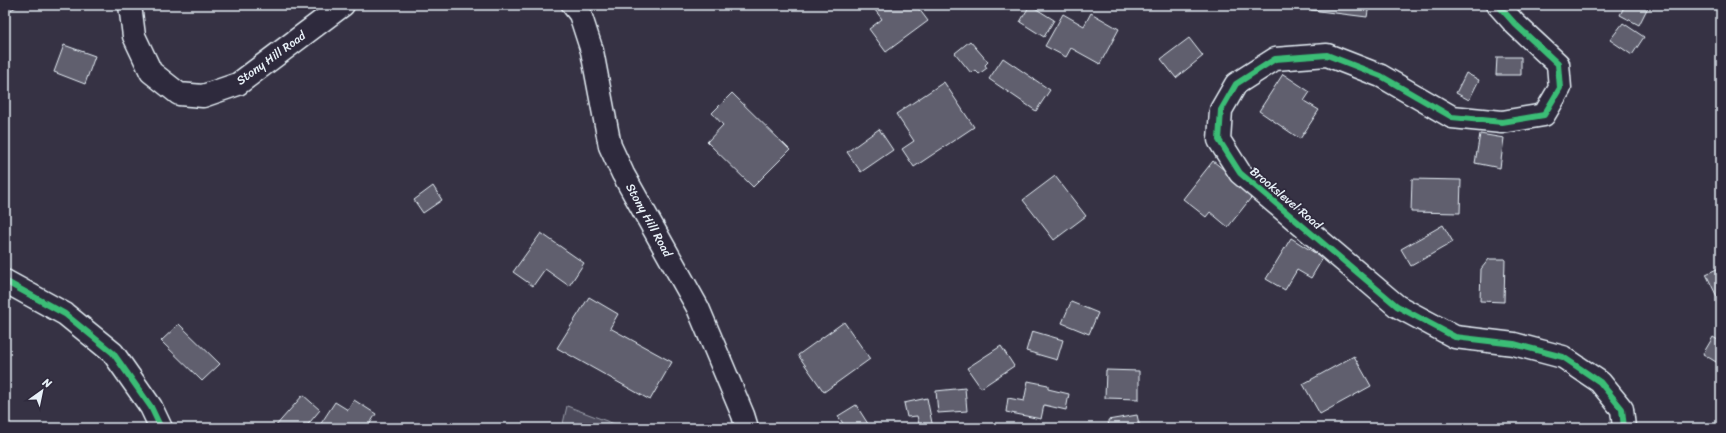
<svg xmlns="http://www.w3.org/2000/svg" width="1726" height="433" viewBox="0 0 1726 433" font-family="Sriracha,sans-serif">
<rect width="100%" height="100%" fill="#363244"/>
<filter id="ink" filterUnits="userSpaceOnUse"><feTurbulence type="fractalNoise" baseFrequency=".025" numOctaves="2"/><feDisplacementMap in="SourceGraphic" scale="8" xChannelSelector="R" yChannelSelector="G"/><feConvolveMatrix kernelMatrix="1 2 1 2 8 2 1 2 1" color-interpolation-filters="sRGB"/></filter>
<g filter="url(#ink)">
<polygon fill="#4d4b5c" stroke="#9a9eaa" points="567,406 625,428 562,428"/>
<g fill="#605e6e" stroke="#e8f1f8">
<polygon points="5,5 20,5 5,13"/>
<polygon points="871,5 916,5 928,21 886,52 869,29 882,19"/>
<polygon points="1030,5 1054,20 1044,37 1020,22"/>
<polygon points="1312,5 1369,5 1367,17 1311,10"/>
<polygon points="1625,5 1649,5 1639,25 1620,15"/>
<polygon points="1091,13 1119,29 1100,64 1071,48 1066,57 1045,46 1063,14 1084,26"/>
<polygon points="1623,23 1644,37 1632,55 1610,40"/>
<polygon points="1189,38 1203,56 1176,78 1161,59"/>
<polygon points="970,41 988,62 985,65 987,68 979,74 975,70 971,73 955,53"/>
<polygon points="64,45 95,56 85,84 54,72"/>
<polygon points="1497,57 1521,57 1521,75 1496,75"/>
<polygon points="1003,58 1050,90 1036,111 989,79"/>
<polygon points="1466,73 1479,80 1469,100 1456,93"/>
<polygon points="1283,74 1310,92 1304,101 1319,110 1300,139 1259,111"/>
<polygon points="944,82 974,127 914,167 902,149 914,141 896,114"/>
<polygon points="732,93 790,150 753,187 707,142 723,125 712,113"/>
<polygon points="879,129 893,150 861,172 847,152"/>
<polygon points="1480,134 1504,138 1500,168 1475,163"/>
<polygon points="1213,161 1254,194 1228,227 1210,212 1206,217 1183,199"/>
<polygon points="1055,176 1086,216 1054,240 1023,200"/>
<polygon points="1412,179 1461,180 1460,213 1411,212"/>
<polygon points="433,186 442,200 423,213 414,200"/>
<polygon points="1443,225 1453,242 1411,266 1401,249"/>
<polygon points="541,233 584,263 569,286 545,269 533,286 513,272"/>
<polygon points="1291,238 1323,258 1311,278 1297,270 1285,290 1266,279"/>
<polygon points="1489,259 1505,259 1504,302 1480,301 1481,269"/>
<polygon points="1721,267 1721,305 1706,274"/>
<polygon points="589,297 618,314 610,328 672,362 650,400 557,348"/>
<polygon points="1071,302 1098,313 1089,334 1062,323"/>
<polygon points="844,322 870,359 824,392 798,355"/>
<polygon points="179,324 220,364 202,381 161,341"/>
<polygon points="1032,331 1063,340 1057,360 1026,351"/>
<polygon points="1713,337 1721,342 1721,365 1703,354"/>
<polygon points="1001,346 1014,366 981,388 967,368"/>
<polygon points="1354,356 1371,386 1320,414 1303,384"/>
<polygon points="1106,370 1139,371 1139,399 1105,398"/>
<polygon points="1028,381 1048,385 1048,389 1069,394 1066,410 1044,405 1041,419 1006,412 1008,398 1024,401"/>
<polygon points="965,388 967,411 938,413 936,391"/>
<polygon points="303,395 320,410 305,428 274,428"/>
<polygon points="927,398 933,428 920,428 917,416 907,417 904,403"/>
<polygon points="354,400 376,414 367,428 325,428 320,425 335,402 348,410"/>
<polygon points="856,405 870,427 868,428 846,428 838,416"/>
<polygon points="1137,415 1140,428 1109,428 1108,420"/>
</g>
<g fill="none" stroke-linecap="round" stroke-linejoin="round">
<defs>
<g id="minor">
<polyline points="1498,5 1515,24 1558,64 1560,88 1544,115 1502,122 1452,117 1381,76 1327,55 1275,59 1236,84 1221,110 1219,140 1240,173 1397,306 1455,337 1514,344 1563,357 1600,382 1622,409 1624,428"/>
<polyline points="5,281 65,314 113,353 151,407 161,428"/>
</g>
<g id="primary">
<polyline points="130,5 134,36 151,72 179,94 203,96 238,84 343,5"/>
<polyline points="573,5 580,14 592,51 610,146 623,174 698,308 743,415 747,428"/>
</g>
</defs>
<use href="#minor" stroke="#e8f1f8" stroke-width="25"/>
<use href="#primary" stroke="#e8f1f8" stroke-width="25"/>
<use href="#minor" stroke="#2f2a3d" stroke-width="22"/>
<use href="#primary" stroke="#2f2a3d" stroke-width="22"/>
<defs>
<g id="cycleway">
<polyline points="1498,5 1515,24 1558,64 1560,88 1544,115 1502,122 1452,117 1381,76 1327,55 1275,59 1236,84 1221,110 1219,140 1240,173 1397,306 1455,337 1514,344 1563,357 1600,382 1622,409 1624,428"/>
<polyline points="5,281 65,314 113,353 151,407 161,428"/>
</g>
</defs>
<use href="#cycleway" stroke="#2f2a3d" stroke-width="8"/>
<use href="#cycleway" stroke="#3abd76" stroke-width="6"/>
</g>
</g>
<g text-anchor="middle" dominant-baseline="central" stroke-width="3.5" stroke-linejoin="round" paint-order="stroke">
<g font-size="12" fill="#e8f1f8" stroke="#2f2a3d">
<text transform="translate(271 58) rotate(-36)">Stony Hill Road</text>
<text transform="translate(1286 198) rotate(40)">Brookslevel Road</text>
<text transform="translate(649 220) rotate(61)">Stony Hill Road</text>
</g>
</g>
<rect width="1726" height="433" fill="none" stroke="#2f2a3d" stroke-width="20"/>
<rect x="10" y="10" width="1706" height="413" fill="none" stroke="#e8f1f8" stroke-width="1.5" filter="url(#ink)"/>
<g transform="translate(42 391) rotate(33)" stroke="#2f2a3d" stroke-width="3" paint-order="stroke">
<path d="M0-3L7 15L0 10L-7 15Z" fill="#e8f1f8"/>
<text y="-6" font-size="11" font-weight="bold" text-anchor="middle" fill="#e8f1f8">N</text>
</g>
</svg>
